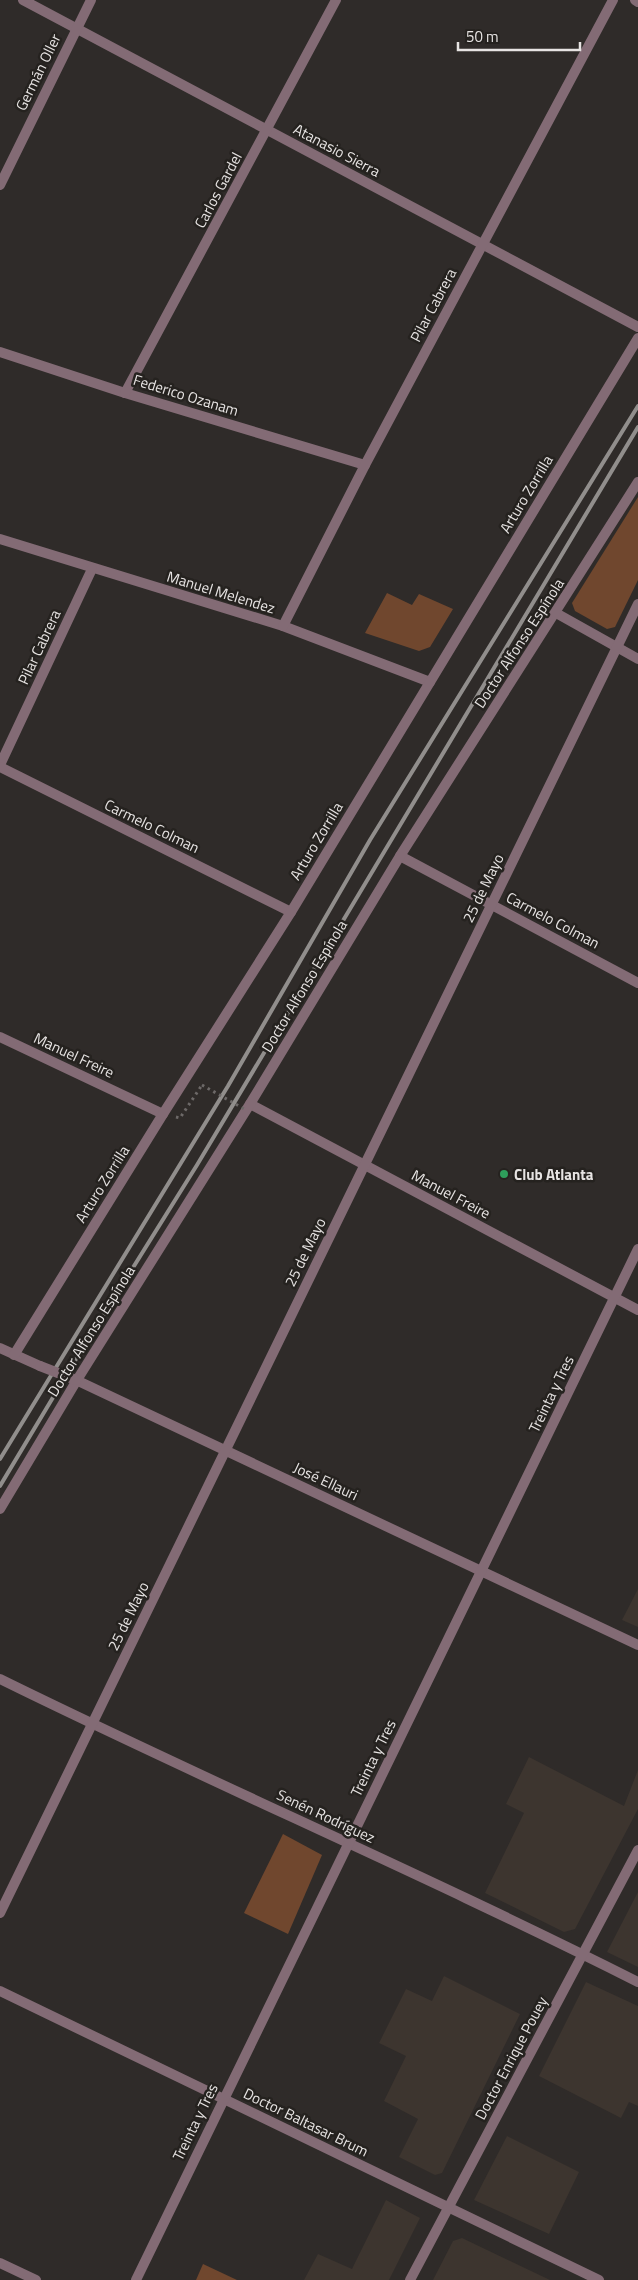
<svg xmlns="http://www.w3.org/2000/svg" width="638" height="2280" viewBox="0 0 638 2280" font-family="'Titillium Web',sans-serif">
<rect width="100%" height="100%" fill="#2f2b29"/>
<g fill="#3d352f">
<polygon points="638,1589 638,1627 622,1620"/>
<polygon points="529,1757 624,1806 638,1770 638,1809 575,1929 564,1932 485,1893 524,1813 506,1804"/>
<polygon points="638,1892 638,1967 607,1952"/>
<polygon points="444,1976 520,2014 442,2173 435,2175 399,2157 418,2119 384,2101 406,2056 379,2043 406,1989 432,2001"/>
<polygon points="586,1982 638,2006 638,2106 629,2102 621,2118 539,2076"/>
<polygon points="507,2136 579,2172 549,2234 474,2200"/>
<polygon points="386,2200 420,2218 389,2280 304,2280 318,2254 352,2269"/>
<polygon points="462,2238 550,2280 433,2280 453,2241"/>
</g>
<g fill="#70472e">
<polygon points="638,497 638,580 615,627 607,629 575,611 572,603"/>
<polygon points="387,593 412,605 419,594 453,609 430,647 419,651 365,633"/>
<polygon points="283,1834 322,1855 288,1934 244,1913"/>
<polygon points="203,2264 237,2280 196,2280"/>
</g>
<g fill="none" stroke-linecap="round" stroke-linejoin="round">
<polyline stroke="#6d6968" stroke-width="3" stroke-dasharray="2.5 4" stroke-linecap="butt" points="176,1117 180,1118 202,1085"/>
<g stroke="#836b75" stroke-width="10">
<polyline points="23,0 638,327"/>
<polyline points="635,0 638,2"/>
<polyline points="0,185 91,0"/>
<polyline points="0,352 125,393 365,465"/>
<polyline points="125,393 336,0"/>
<polyline points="0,539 283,626 430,682"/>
<polyline points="556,613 638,659"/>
<polyline points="283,626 365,465 613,0"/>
<polyline points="0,765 92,569"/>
<polyline points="0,767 291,912"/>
<polyline points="400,856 638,983"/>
<polyline points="0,1037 163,1114"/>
<polyline points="250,1104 638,1310"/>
<polyline points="0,1348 40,1366"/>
<polyline points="14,1355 163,1114 291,912 638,338"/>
<polyline points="76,1380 638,1645"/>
<polyline points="0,1509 77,1380 250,1104 400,856 638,482"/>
<path d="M0,1679C211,1783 428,1876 638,1982"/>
<polyline points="0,1913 638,604"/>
<polyline points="0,1991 599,2280"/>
<polyline points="0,2263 36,2280"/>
<polyline points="136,2280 638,1249"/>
</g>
<polyline stroke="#836b75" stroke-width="10" points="410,2280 638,1850"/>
<g stroke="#918e8c" stroke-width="4">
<polyline points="0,1459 228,1086 370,840 638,406"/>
<polyline points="0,1486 76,1359 197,1165 638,427"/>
</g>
<polyline stroke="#6d6968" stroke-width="3" stroke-dasharray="2.5 4" stroke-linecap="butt" points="202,1085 246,1110"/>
<polyline stroke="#836b75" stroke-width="10" points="40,1366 76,1380"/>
</g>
<circle fill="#2e9e5b" stroke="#25221f" stroke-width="2" cx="504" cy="1174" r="5"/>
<g text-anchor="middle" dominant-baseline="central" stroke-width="5" stroke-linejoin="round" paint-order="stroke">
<g font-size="15" fill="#e7e4e3" stroke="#25221f">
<text transform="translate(38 72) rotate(-64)">Germán Oller</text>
<text transform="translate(337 150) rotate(28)">Atanasio Sierra</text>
<text transform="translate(218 190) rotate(-62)">Carlos Gardel</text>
<text transform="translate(433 305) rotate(-62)">Pilar Cabrera</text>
<text transform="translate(186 395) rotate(17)">Federico Ozanam</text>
<text transform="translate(526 494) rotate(-59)">Arturo Zorrilla</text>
<text transform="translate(221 592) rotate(17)">Manuel Melendez</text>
<text transform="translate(519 643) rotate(-57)">Doctor Alfonso Espínola</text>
<text transform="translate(39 647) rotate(-65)">Pilar Cabrera</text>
<text transform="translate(152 826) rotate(26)">Carmelo Colman</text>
<text transform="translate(316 841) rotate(-59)">Arturo Zorrilla</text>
<text transform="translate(483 888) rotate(-64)">25 de Mayo</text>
<text transform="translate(553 920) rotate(28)">Carmelo Colman</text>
<text transform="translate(304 986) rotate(-59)">Doctor Alfonso Espínola</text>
<text transform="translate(74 1055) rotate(25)">Manuel Freire</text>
<text transform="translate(102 1184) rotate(-58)">Arturo Zorrilla</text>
<text transform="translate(451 1194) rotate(28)">Manuel Freire</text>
<text transform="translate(305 1252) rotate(-64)">25 de Mayo</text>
<text transform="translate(91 1331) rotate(-58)">Doctor Alfonso Espínola</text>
<text transform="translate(551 1394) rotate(-64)">Treinta y Tres</text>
<text transform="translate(326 1481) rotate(25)">José Ellauri</text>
<text transform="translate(128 1616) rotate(-64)">25 de Mayo</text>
<text transform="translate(373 1758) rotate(-64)">Treinta y Tres</text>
<text transform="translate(326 1816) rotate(25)">Senén Rodríguez</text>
<text transform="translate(511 2058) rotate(-62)">Doctor Enrique Pouey</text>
<text transform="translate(195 2122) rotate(-64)">Treinta y Tres</text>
<text transform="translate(306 2122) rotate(26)">Doctor Baltasar Brum</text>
</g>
<g font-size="15" font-weight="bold" fill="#e7e4e3" stroke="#25221f" text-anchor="start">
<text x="514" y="1174">Club Atlanta</text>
</g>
</g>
<path d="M458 42v8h122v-8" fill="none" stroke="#e7e4e3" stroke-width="2.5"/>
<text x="466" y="42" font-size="15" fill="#e7e4e3" stroke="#25221f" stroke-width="4" paint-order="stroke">50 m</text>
</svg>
